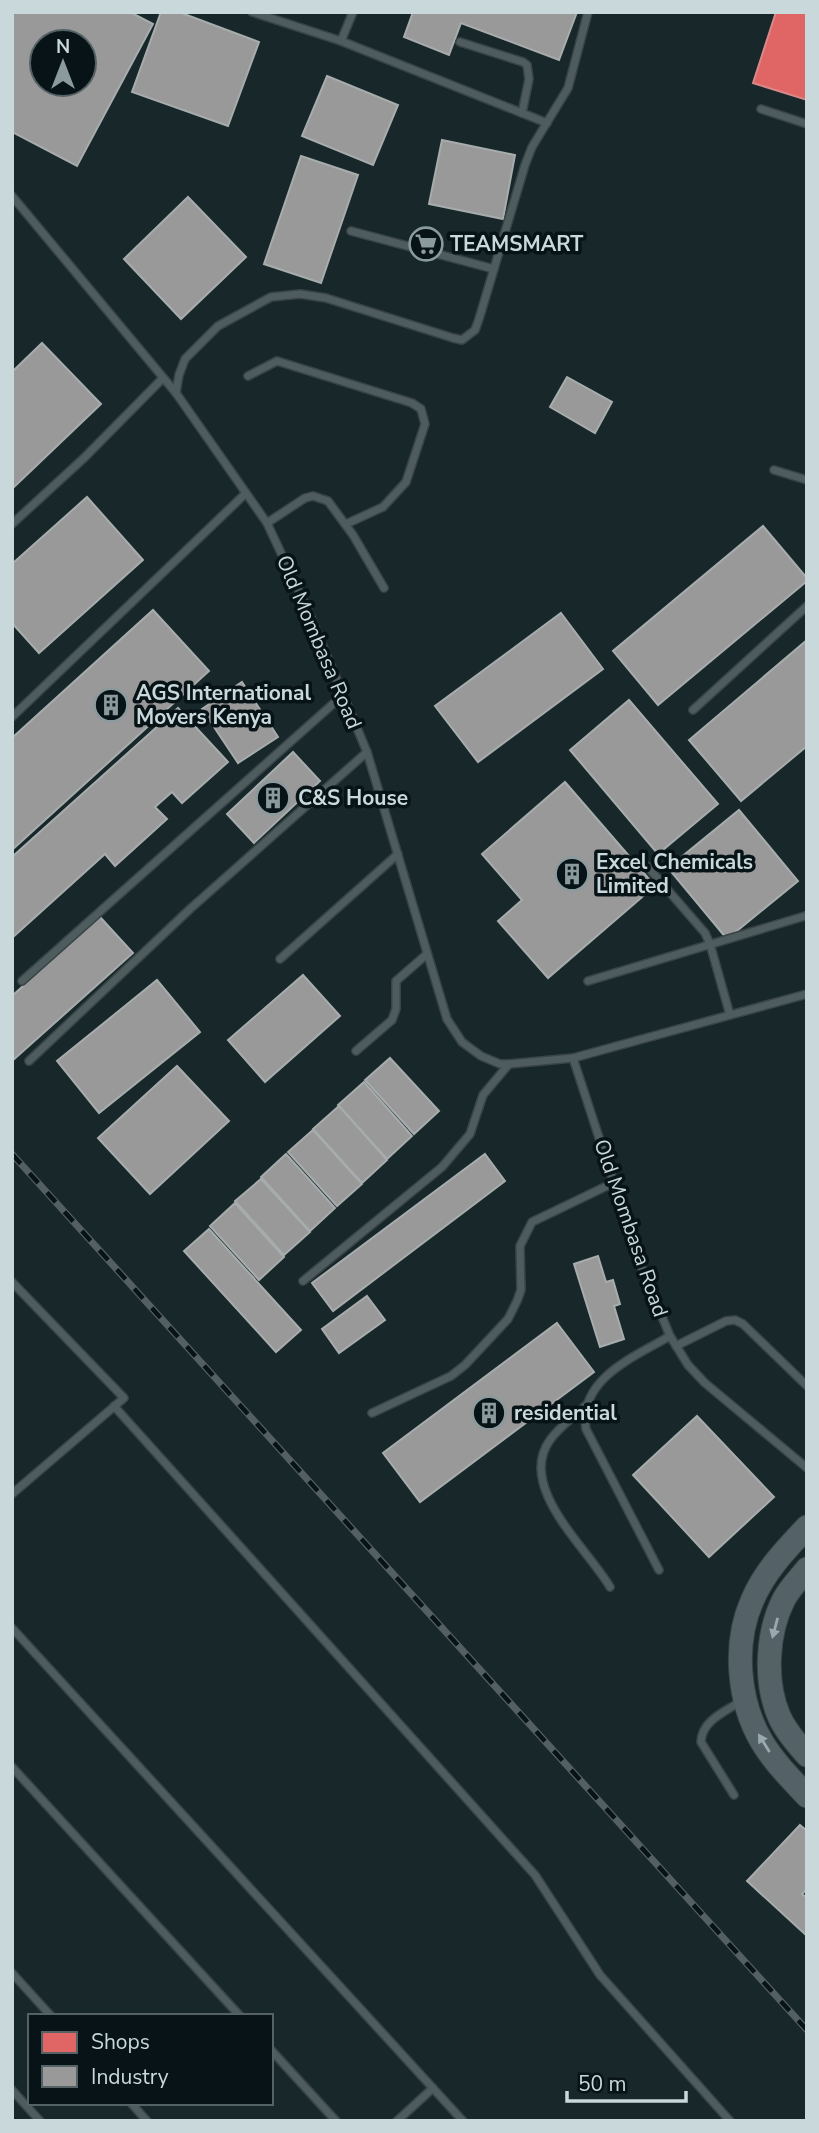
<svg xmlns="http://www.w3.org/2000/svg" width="819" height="2133" viewBox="0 0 819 2133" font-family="'Nunito Sans',sans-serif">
<rect width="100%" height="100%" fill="#18272a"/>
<polygon fill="#e06666" stroke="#d98889" stroke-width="2" points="776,12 807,12 807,100 753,83"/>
<g fill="#999" stroke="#a7acad" stroke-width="2" fill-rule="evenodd">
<path d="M12,12H130L153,24L77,166L12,132ZM42,42H84V84H42Z"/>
<polygon points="161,12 179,12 259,42 228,126 132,92"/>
<polygon points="413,12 577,12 559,60 461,23 449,55 404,37"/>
<polygon points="327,76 398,105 373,165 302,136"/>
<polygon points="442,140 515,155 503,219 429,204"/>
<polygon points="301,156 358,175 321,283 264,264"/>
<polygon points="188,197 246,257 181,319 124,259"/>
<polygon points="42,343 101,404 12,489 12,372"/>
<polygon points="567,377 612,402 595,433 550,407"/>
<polygon points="87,497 143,560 39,653 12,623 12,564"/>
<polygon points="763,526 807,578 807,581 658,705 613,651"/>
<polygon points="153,610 209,671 12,850 12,738"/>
<polygon points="561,613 603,669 478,762 435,706"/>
<polygon points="807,640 807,746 741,801 689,740"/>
<polygon points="242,682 278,737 238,763 202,709"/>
<polygon points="629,700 718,804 658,854 570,750"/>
<polygon points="178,708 228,762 182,803 172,792 155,807 167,819 115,866 105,854 12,938 12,857"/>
<polygon points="293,752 320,781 254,843 227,814"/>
<polygon points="565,782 655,886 548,978 498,921 522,900 482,854"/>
<polygon points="739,810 798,881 727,939 668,868"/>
<polygon points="100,917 133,953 12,1061 12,996"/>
<polygon points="303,975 340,1016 265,1082 228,1040"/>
<polygon points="157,980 200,1032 99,1113 57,1061"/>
<polygon points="390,1058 439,1111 414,1134 365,1080"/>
<polygon points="177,1066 229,1121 150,1194 98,1138"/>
<polygon points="364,1082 412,1136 387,1159 338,1105"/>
<polygon points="339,1106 387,1160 362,1183 313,1129"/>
<polygon points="313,1130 362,1184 337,1206 288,1152"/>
<polygon points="286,1154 335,1208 310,1231 261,1177"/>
<polygon points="485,1154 505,1181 333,1311 312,1283"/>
<polygon points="261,1179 310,1232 284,1255 235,1201"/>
<polygon points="235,1203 284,1257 259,1280 210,1226"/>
<polygon points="209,1229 301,1330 276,1352 184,1251"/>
<polygon points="598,1256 606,1282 613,1280 620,1304 614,1306 624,1339 600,1347 574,1264"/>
<polygon points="367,1296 385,1320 339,1353 322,1329"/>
<polygon points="557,1323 594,1372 420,1502 383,1453"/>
<polygon points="697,1416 774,1497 709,1557 633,1475"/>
<polygon points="800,1825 807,1831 807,1889 802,1894 807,1898 807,1936 747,1881"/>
</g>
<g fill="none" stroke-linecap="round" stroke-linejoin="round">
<defs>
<g id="lane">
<polyline points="252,12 341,41 547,123"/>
<polyline points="341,41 353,12"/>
<polyline points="460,42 523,62 527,65 529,79 522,113"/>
<polyline points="761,109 807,124"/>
<polyline points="12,196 176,393 267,523 309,613 367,752 447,1019 462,1042 481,1056 500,1064 509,1064 573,1058 807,994"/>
<polyline points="351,231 494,269"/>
<polyline points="248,376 277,361 412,403 421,409 425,424 406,482 383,507 346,524"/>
<polyline points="176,393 179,375 185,359 218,326 271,297 300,294 326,298 453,338 462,340 475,330 479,319 525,165 532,147 568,88 588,12"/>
<polyline points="774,470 807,480"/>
<polyline points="267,523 305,498 313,496 328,501 353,535 384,588"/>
<polyline points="12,524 84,458 163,378"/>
<polyline points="693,710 807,606"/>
<polyline points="12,717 245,494"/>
<polyline points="647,866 705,933 710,944 730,1015"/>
<polyline points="280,959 398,854"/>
<polyline points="22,981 343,695"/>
<polyline points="588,981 805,916"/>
<polyline points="356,1051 392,1020 396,1009 396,981 427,954"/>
<polyline points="573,1058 641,1266 670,1336 688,1365 705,1383 807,1468"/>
<polyline points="29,1061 190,909 367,752"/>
<polyline points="303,1281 442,1167 470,1134 483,1095 509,1064"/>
<polyline points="12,1282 124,1398 12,1494"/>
<polyline points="676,1346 726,1321 735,1320 743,1324 807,1386"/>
<polyline points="114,1406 535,1875 600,1975 730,2121"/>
<path d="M585,1406C574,1417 559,1427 550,1440C516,1487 588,1549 610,1587"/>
<polyline points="372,1413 451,1376 465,1365 508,1319 517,1301 521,1290 520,1246 532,1222 613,1183"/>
<path d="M659,1570L586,1429C578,1379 634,1357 670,1336"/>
<polyline points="12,1628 463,2121"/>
<polyline points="12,1767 240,2016"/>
<path d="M734,1795L701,1742C702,1720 725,1712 741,1701"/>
<polyline points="12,1973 51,2016"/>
<polyline points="271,2050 336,2121"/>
<polyline points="12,2090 40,2121"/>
<polyline points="131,2103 147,2121"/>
<polyline points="397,2121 433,2088"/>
</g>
<g id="primary">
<path d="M807,1527C786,1549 764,1572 752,1601C733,1644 738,1702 762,1742C774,1762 791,1779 807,1796"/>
<path d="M807,1569C799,1579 790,1588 784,1599C767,1632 764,1681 779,1716C785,1730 797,1744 807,1755"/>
</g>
</defs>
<use href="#lane" stroke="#384447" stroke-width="10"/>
<use href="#primary" stroke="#384447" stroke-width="25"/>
<use href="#lane" stroke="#4f5c5e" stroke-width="7"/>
<use href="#primary" stroke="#546267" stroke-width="23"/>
<defs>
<polyline id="rail" points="12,1154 807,2030"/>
</defs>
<use href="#rail" stroke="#545f61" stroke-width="7"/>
<use href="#rail" stroke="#071316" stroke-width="4.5" stroke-dasharray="13" stroke-linecap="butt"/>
</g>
<defs><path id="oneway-solid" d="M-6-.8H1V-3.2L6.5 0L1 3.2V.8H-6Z" transform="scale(1.75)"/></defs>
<g fill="#9aa9ad">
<use href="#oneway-solid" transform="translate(775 1628) rotate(105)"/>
<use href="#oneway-solid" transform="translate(764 1743) rotate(-122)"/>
</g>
<defs>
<symbol id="supermarket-ring" viewBox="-11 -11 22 22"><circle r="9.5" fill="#071316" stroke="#8a9a9d" stroke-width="1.5"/><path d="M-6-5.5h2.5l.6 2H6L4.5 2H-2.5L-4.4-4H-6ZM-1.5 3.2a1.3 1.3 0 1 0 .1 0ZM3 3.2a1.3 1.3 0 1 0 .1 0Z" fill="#8a9a9d"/></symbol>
<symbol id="building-ring" viewBox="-11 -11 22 22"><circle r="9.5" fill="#071316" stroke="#8a9a9d" stroke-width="1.5"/><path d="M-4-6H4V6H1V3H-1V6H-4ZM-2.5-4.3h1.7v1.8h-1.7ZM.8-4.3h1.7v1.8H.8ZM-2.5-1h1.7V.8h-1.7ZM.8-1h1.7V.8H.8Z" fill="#8a9a9d"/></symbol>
</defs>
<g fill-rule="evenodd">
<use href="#supermarket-ring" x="407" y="225" width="38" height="38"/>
<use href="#building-ring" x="92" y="686" width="38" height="38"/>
<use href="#building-ring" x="254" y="779" width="38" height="38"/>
<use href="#building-ring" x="553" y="855" width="38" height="38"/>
<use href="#building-ring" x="470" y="1394" width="38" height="38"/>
</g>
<g text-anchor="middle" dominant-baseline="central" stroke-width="7" stroke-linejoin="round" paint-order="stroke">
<g font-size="21" font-weight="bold" fill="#c8d8db" stroke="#071316" text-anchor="start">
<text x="450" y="244">TEAMSMART</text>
<text x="136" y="693">AGS International<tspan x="136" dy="24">Movers Kenya</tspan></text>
<text x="298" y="798">C&amp;S House</text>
<text x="596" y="862">Excel Chemicals<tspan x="596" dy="24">Limited</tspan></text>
<text x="514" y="1413">residential</text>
</g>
<g font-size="21" fill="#c8d8db" stroke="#071316">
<text transform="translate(319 642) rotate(67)">Old Mombasa Road</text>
<text transform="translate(631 1228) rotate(71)">Old Mombasa Road</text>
</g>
</g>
<rect width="819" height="2133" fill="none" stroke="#c8d8db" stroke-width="28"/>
<rect x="28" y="2014" width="245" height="91" fill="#071316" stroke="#546265" stroke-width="2"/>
<rect x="42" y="2032" width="35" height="21" fill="#e06666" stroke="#546265" stroke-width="2"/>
<text x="91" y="2049" font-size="21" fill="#c8d8db">Shops</text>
<rect x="42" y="2066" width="35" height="21" fill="#999999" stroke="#546265" stroke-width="2"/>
<text x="91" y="2084" font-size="21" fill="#c8d8db">Industry</text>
<g transform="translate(63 63)"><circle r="33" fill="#071316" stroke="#546265" stroke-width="2"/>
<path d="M0-5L12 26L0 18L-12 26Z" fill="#8a9a9d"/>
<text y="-10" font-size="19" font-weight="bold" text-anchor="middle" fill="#c8d8db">N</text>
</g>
<path d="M567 2091v10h119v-10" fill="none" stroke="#c8d8db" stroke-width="3.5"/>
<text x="578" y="2091" font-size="21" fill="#c8d8db" stroke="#071316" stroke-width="5" paint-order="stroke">50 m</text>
</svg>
